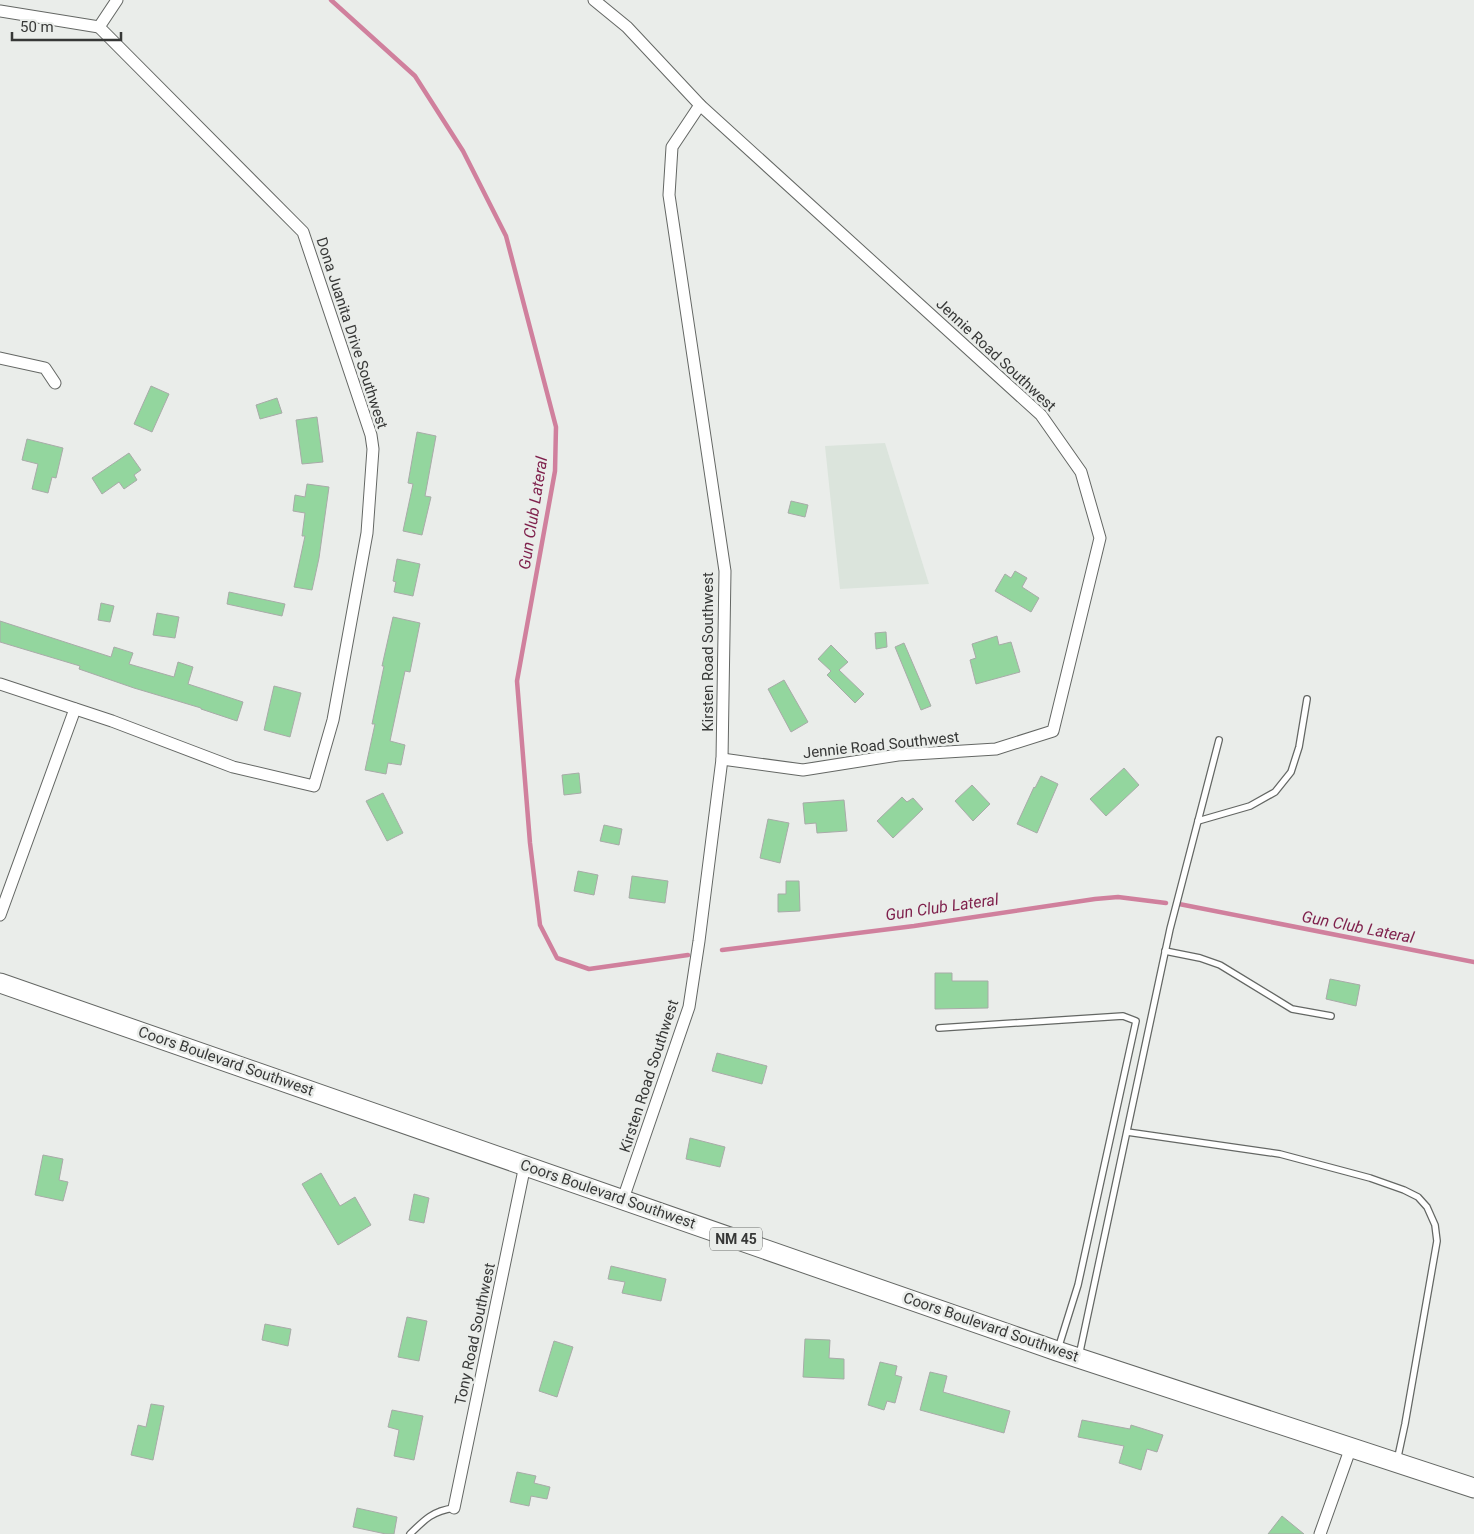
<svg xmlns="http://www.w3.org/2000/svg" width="1474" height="1534" viewBox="0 0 1474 1534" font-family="Roboto,sans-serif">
<rect width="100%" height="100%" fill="#eaedea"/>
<polygon fill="#dbe4dc" points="885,443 929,584 840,589 825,446"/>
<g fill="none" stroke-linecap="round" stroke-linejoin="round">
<g stroke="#d0809d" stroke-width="4.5">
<polyline points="331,0 415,76 463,151 506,236 556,427 555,471 517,681 530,843 540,925 557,958 589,969 688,955"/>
<polyline points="1179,904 1474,962"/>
<polyline points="722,950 914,926 1095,899 1118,897 1166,903"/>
</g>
</g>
<g fill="#93d69e" stroke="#a8aba8">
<polygon points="151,386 169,394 152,432 134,424"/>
<polygon points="277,398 282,413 260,419 256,405"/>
<polygon points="317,417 323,462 302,464 296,420"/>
<polygon points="417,432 436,436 425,496 431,497 422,535 403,531 413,484 408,483"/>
<polygon points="27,439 63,448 56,478 52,477 48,493 32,489 38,464 22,460"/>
<polygon points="129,453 141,470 134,475 137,480 124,489 119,482 102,494 92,478"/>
<polygon points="307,484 329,487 319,558 312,590 294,587 305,536 302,536 305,513 293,511 295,495 305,497"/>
<polygon points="791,501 808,505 805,517 788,513"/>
<polygon points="397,559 420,564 413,596 394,592 396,582 393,581"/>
<polygon points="1015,571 1027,578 1022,587 1039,598 1031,612 995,591 1005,574 1011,578"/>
<polygon points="229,592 285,604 282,616 227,604"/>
<polygon points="101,603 114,606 110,622 98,620"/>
<polygon points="157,613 179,617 175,638 153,635"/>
<polygon points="393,617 420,623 410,672 405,671 390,741 405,745 401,765 388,763 386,774 365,770 375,724 372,724 384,666 382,666"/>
<polygon points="0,621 111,657 114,647 133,653 129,664 174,677 178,662 193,667 188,684 243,702 237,721 201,709 201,708 134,688 79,669 80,666 0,642"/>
<polygon points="886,632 887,647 876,649 875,633"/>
<polygon points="997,636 999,645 1011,642 1020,672 976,684 970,660 976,658 972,644"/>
<polygon points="904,643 931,706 921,710 895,647"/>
<polygon points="831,645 848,662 839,670 864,694 855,703 827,675 831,671 818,659"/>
<polygon points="784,680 808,722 791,732 768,689"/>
<polygon points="274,686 301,693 290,737 264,730"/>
<polygon points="1124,768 1139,785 1106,816 1090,799"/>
<polygon points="579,773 581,793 564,795 562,775"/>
<polygon points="1041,776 1058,784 1037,833 1017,824 1034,787 1035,788"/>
<polygon points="972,785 990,804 973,821 955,801"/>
<polygon points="383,793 403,833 387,841 366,801"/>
<polygon points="902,797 907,802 913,798 923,809 893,838 877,821"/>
<polygon points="844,800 847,831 817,833 816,823 805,824 803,803"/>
<polygon points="768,819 789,823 780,863 760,858"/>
<polygon points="604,825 622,829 619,845 600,841"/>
<polygon points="578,871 598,875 594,895 574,891"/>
<polygon points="632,876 668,881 665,903 629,898"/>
<polygon points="786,881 799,881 800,911 778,912 778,894 786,894"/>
<polygon points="935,973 952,973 952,981 988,981 988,1008 935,1009"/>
<polygon points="1330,979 1360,985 1356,1006 1326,999"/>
<polygon points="717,1053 767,1066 762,1084 712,1071"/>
<polygon points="690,1138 725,1147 720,1167 686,1159"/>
<polygon points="43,1155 63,1159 59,1180 68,1182 63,1201 35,1195"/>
<polygon points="321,1173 340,1206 355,1197 371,1225 338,1245 302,1184"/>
<polygon points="414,1194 429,1198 424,1223 409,1220"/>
<polygon points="611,1266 666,1279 661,1301 622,1293 625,1282 608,1279"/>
<polygon points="407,1317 427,1321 419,1361 398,1357"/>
<polygon points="265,1324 291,1329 288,1346 262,1340"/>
<polygon points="805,1339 830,1340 829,1358 844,1359 844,1379 803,1377"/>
<polygon points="554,1341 573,1347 557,1397 539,1391"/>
<polygon points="880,1362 897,1366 895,1375 902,1377 895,1403 887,1401 884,1410 868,1405"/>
<polygon points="930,1372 947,1376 943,1392 1010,1411 1004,1433 920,1410"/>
<polygon points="151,1404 164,1406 153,1460 131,1455 138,1425 146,1427"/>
<polygon points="392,1410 423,1416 414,1460 394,1456 399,1430 388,1427"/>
<polygon points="1082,1420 1130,1429 1131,1425 1163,1435 1157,1452 1147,1449 1141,1470 1119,1463 1124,1446 1078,1437"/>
<polygon points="517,1472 536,1476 534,1483 550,1487 547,1499 531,1496 529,1506 510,1502"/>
<polygon points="357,1508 397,1517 394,1534 386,1534 353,1527"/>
<polygon points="1282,1516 1304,1534 1268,1534"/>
</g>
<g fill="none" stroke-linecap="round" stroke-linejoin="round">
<defs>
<g id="lane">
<polyline points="1198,821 1250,806 1275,792 1291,772 1299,747 1307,699"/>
<polyline points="1165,951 1200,958 1220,965 1292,1009 1331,1016"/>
<polyline points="939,1028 1123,1016 1136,1021 1078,1285 1058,1349"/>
<polyline points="1127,1132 1280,1154 1370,1178 1404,1190 1418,1197 1427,1207 1435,1225 1437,1241 1405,1424 1397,1461"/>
<polyline points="1079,1356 1170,929 1219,740"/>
<path d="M410,1534C425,1519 433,1511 454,1508"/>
</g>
<g id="street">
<polyline points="594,0 627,27 700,105 1041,415 1081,472 1100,538 1053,731 996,749 898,755 803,770 722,759"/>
<polyline points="0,11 99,27"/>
<polyline points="99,27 117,0"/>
<polyline points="0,358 45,368 55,383"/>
<polyline points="0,684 112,721 233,767 314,786 333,720 367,533 373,449 371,435 303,232 99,27"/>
<polyline points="0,915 75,709"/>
<polyline points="623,1199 689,1007 699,941 722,759 725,571 669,195 672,147 700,105"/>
<polyline points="454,1508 525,1165"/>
<polyline points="1320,1534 1351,1447"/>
</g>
<polyline id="primary" points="0,983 1057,1351 1474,1488"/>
</defs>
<use href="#lane" stroke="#646764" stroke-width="8"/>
<use href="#street" stroke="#646764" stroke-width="13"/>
<use href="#primary" stroke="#646764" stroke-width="21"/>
<use href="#lane" stroke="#fff" stroke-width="5.5"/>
<use href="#street" stroke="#fff" stroke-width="11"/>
<use href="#primary" stroke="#fff" stroke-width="19"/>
</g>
<g text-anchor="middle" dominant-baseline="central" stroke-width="5" stroke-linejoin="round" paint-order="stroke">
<rect fill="#eaedea" stroke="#6d6e6d" stroke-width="1" x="710" y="1227.5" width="52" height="23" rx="4"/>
<g font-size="14" font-weight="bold" fill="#373837">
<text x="736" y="1239">NM 45</text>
</g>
<g font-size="15" fill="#373837" stroke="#eaedea">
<text transform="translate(352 333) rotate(72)">Dona Juanita Drive Southwest</text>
<text transform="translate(996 355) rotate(43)">Jennie Road Southwest</text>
<text transform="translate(708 652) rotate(-90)">Kirsten Road Southwest</text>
<text transform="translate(881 745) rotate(-6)">Jennie Road Southwest</text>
<text transform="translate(226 1061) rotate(19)">Coors Boulevard Southwest</text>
<text transform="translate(649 1076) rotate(-72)">Kirsten Road Southwest</text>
<text transform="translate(608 1194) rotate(19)">Coors Boulevard Southwest</text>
<text transform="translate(991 1327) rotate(19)">Coors Boulevard Southwest</text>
<text transform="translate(475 1334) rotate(-78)">Tony Road Southwest</text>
</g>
<g font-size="16" font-style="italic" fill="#7e1f4b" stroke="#eaedea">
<text transform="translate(533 513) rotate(-81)">Gun Club Lateral</text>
<text transform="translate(942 907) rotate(-8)">Gun Club Lateral</text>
<text transform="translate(1358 927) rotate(11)">Gun Club Lateral</text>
</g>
</g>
<path d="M12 32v8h109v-8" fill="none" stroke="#373837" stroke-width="2.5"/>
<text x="20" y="32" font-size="15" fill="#373837" stroke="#eaedea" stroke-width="4" paint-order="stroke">50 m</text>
</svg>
